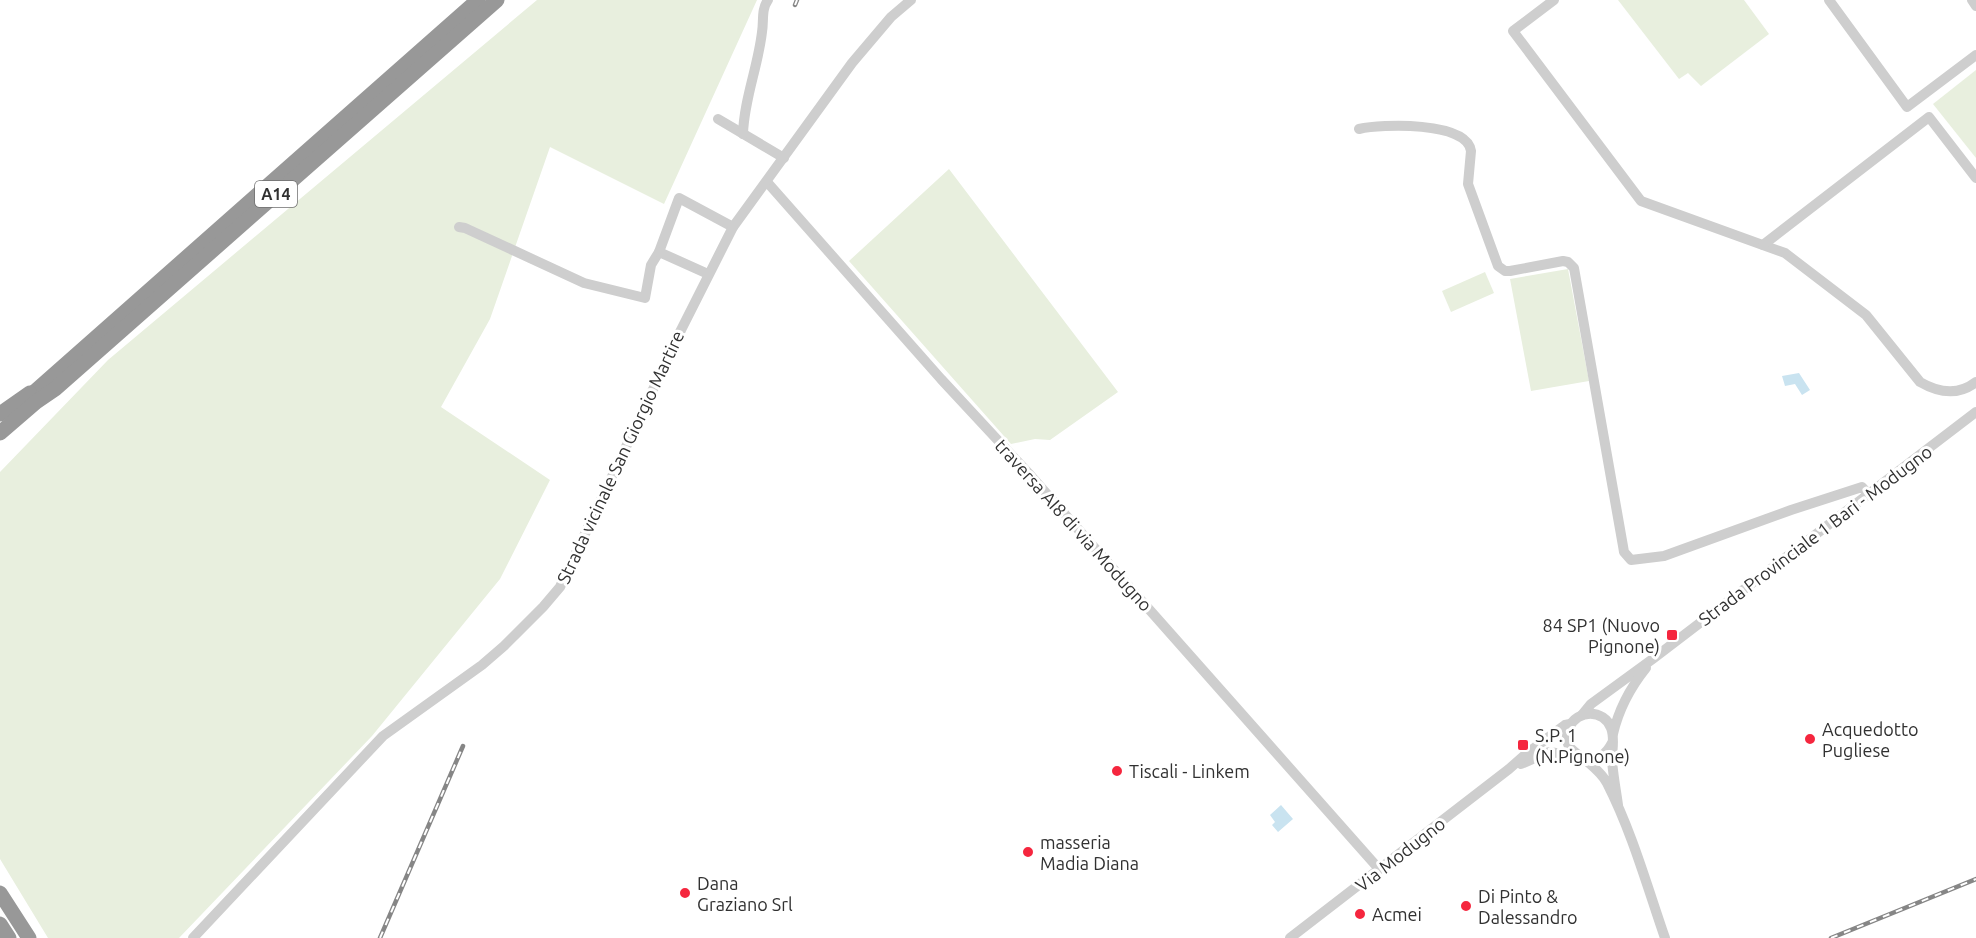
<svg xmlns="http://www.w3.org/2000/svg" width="1976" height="938" viewBox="0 0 1976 938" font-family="Ubuntu,sans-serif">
<rect width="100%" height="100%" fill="#fff"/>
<g fill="#e8efde">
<polygon points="537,0 757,0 664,204 550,147 490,319 441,407 550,480 500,579 372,736 179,938 48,938 0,859 0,472 108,360"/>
<polygon points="1618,0 1744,0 1769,34 1701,86 1688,73 1679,79"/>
<polygon points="1976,70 1976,158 1933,104"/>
<polygon points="949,169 1118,392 1050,440 1035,439 1011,444 849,261"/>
<polygon points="1568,269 1589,381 1531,391 1510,279"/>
<polygon points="1485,272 1494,293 1451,312 1442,291"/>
</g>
<g fill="#c9e3f0">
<polygon points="1799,373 1810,390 1802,395 1795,384 1785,386 1782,376"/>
<polygon points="1281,805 1293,819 1278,832 1272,825 1275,822 1270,815"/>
</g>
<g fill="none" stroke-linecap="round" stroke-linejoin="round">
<g stroke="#cecece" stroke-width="10">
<path d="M1554,0L1513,31L1641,201L1785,253L1866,315L1920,382C1939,393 1958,396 1976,382"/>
<polyline points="1829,0 1907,107 1976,55"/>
<polyline points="1972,0 1976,6"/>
<polyline points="718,119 784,158"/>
<path d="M1359,129C1381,124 1467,121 1471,151L1468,184L1498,266L1505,271H1510L1563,261L1568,262L1574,268L1623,546L1624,552L1631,560L1664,556L1791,510L1862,487L1868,494"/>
<path d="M743,134C744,99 758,67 762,32C764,20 761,10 768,0"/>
<polyline points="767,182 941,379 1031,476 1379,869"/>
<polyline points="459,227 465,228 584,283 645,298 651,265 659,252 679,198 733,227"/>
<polyline points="1763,245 1929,117 1976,178"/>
<polyline points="659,252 708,274"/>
<polyline points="1582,715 1591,704 1654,658 1976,412"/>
<path d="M1613,734C1619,708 1630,688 1646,668"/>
<path d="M1584,759C1598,760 1606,755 1612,743"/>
<polyline points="1521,764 1549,752 1577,756"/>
<path d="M1618,805C1616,790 1613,775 1612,760C1612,749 1615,738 1611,728C1604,709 1577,709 1569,728C1560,748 1578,753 1589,763C1596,769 1603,775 1607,783C1632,832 1647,886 1665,938"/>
<polyline points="193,938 383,736 482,665 504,646 543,607 560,587 681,330 733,227 852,63 891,17 911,0"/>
<polyline points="1290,938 1509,769 1526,754 1565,725 1570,724"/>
</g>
<g stroke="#989898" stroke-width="15">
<polyline points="24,401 478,0"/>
<polyline points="0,414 30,393"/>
<polyline points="0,433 36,402 55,389 497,0"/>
<polyline points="0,893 29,938"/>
<polyline points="0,924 9,938"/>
</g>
<defs>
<g id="rail">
<polyline points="795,5 797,0"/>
<polyline points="380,938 463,746"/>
<polyline points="1831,938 1976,879"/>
</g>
</defs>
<use href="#rail" stroke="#868686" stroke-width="4.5"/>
<use href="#rail" stroke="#fff" stroke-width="2" stroke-dasharray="7" stroke-linecap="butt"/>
</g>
<g fill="#f5263e" stroke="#fff" stroke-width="2">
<rect x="1666" y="629" width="12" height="12" rx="3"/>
<circle cx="1810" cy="739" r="6"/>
<rect x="1517" y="739" width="12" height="12" rx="3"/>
<circle cx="1117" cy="771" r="6"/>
<circle cx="1028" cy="852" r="6"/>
<circle cx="685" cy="893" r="6"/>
<circle cx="1466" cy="906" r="6"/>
<circle cx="1360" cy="914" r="6"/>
</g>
<g text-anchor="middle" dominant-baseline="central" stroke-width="6" stroke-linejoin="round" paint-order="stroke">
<rect fill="#fff" stroke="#6f6f6f" stroke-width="1.5" x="255" y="181" width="42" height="26" rx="4.5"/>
<g font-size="16" font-weight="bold" fill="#313131">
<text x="276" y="194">A14</text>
</g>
<g font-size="18" fill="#313131" stroke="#fff">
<text transform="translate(620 457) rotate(-65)">Strada vicinale San Giorgio Martire</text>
<text transform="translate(1074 525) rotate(48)">traversa AI8 di via Modugno</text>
<text transform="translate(1815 535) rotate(-37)">Strada Provinciale 1 Bari - Modugno</text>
<text transform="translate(1400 854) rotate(-38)">Via Modugno</text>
</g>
<g font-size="18" fill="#313131" stroke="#fff" text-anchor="start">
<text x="1660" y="625" text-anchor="end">84 SP1 (Nuovo<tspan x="1660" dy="21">Pignone)</tspan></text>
<text x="1822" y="729">Acquedotto<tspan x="1822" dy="21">Pugliese</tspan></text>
<text x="1535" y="735">S.P. 1<tspan x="1535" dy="21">(N.Pignone)</tspan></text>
<text x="1129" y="771">Tiscali - Linkem</text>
<text x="1040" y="842">masseria<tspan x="1040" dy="21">Madia Diana</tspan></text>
<text x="697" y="883">Dana<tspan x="697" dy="21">Graziano Srl</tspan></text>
<text x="1478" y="896">Di Pinto &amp;<tspan x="1478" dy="21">Dalessandro</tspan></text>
<text x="1372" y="914">Acmei</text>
</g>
</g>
</svg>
